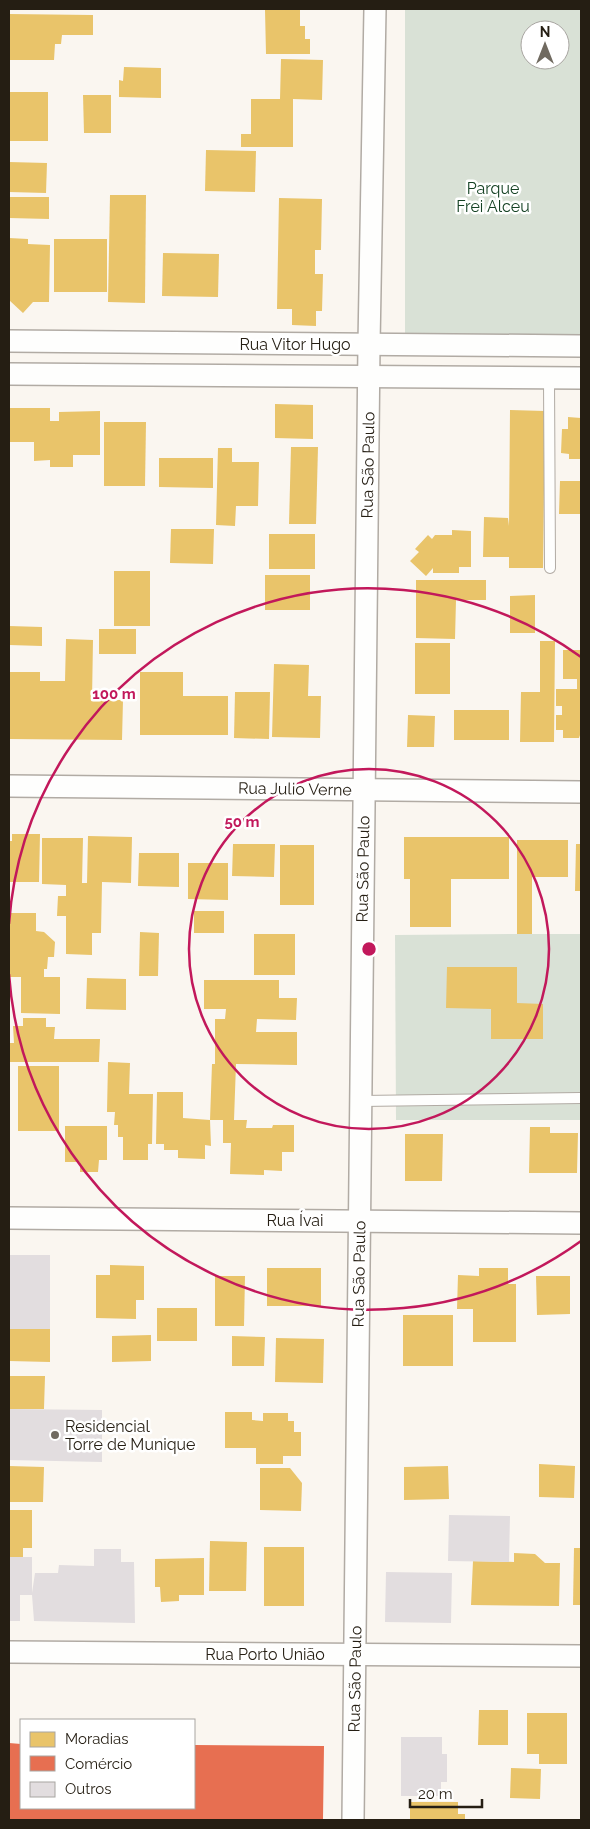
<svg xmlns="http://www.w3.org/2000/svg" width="590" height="1829" viewBox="0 0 590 1829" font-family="Raleway,sans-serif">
<rect width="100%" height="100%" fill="#faf6f0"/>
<g fill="#d9e1d6" fill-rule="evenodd">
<path d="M405,9H581V335H405ZM530,30H560V60H530Z"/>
<polygon points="517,934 581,934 581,1120 396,1120 395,935"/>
</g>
<g fill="#e9c46a">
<polygon points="265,10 300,10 300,26 305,26 305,39 310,39 310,54 266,54"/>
<polygon points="9,14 93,15 93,35 62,35 61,44 55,44 54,60 9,60"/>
<polygon points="281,59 323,60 322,100 293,99 293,147 241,147 241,134 251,134 251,99 280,99"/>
<polygon points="124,67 161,68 161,98 119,97 119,80 123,81"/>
<rect x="9" y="92" width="39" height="49"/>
<polygon points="83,95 111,95 111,133 84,133"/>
<polygon points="206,150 256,151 255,192 205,191"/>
<polygon points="9,162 47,163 46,193 9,192"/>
<polygon points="110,195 146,195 145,303 108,302"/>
<polygon points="9,197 49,197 49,219 9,218"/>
<polygon points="279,198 322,199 321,250 315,250 315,274 323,274 322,311 316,311 316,326 292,325 292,309 277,309"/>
<polygon points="9,238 28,239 28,244 50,245 49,302 33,302 23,313 9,300"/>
<rect x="54" y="239" width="53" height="53"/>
<polygon points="163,253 219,254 218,297 162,296"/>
<polygon points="275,404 313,405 313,439 275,438"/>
<polygon points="9,408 50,408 50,421 59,421 59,412 100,411 100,455 73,455 73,467 50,467 50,460 34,461 34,442 9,442"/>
<polygon points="510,410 545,411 543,568 509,568 509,557 483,557 484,517 508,518 509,526"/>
<polygon points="568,417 581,418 581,459 569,459 569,454 561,453 562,429 568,429"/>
<polygon points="104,422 146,422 145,486 104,486"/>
<polygon points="291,447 318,447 316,524 289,524"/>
<polygon points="218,448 232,448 232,462 259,462 258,506 236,506 235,526 216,525"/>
<polygon points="159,458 213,458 213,488 159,487"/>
<polygon points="560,481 581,481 581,514 559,514"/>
<polygon points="171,529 214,529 213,564 170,563"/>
<polygon points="452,530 471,531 471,567 459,567 459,573 433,573 433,568 426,576 410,561 419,552 415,549 428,535 432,539 435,535 452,535"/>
<rect x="269" y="534" width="46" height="35"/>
<rect x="114" y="571" width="36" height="55"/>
<rect x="265" y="575" width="45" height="35"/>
<polygon points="416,580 486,580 486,600 456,600 455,639 416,638"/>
<polygon points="535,595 535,633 510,633 510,596"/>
<polygon points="9,626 42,627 42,646 9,645"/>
<rect x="99" y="629" width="37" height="25"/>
<polygon points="66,639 93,640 92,700 123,700 122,740 9,739 9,672 40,672 40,681 65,681"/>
<polygon points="540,641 555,641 554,742 520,742 521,692 540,692"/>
<rect x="415" y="643" width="35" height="51"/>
<polygon points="563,650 581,650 581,732 579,738 563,738 563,730 556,730 556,715 562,715 562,706 556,706 556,689 577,689 577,679 563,679"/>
<polygon points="274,664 309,665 308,696 321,696 320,738 272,737"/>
<polygon points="140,672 183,672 183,696 228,696 228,735 140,735"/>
<polygon points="235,692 270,692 269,739 234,738"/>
<rect x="454" y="710" width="55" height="30"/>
<polygon points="408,715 435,716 434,747 407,747"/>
<polygon points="12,834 40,834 39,882 9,882 9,841 12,841"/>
<polygon points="88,836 132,837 131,883 102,882 101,933 92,933 92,955 66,954 66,916 57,916 58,896 66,896 66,885 42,884 42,838 83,838 82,883 87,883"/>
<polygon points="404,837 509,837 509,879 451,879 451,927 410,927 410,879 404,879"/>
<polygon points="517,840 568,840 568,877 532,877 532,934 517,934"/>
<polygon points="233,844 275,844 274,877 232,876"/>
<polygon points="576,844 581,844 581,891 575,891"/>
<rect x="280" y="845" width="34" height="60"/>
<polygon points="139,853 179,853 179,887 138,886"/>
<polygon points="188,863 228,863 228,900 188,899"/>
<rect x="194" y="911" width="30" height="22"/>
<polygon points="9,913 36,913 36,931 44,932 55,942 54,957 48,957 47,969 44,969 44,977 60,977 60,1014 21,1013 21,977 9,977"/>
<polygon points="140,932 159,933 158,976 139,976"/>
<rect x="254" y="934" width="41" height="41"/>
<polygon points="447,967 517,967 517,1003 543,1004 543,1039 491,1039 491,1009 446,1008"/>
<polygon points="87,978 126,979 126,1010 86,1009"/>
<polygon points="204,980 279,980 279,998 297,998 296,1020 257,1019 256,1032 297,1032 297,1065 236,1064 234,1120 247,1120 246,1128 272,1128 273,1125 294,1125 294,1152 282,1152 282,1171 264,1170 264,1175 230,1174 231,1143 223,1143 223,1120 210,1120 211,1146 205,1145 205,1159 178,1158 178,1150 164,1150 164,1144 156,1144 157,1092 183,1092 183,1118 210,1120 212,1064 215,1064 215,1019 225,1019 226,1009 204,1009"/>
<polygon points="23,1018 46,1018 46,1027 55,1027 54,1039 100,1039 99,1062 9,1062 9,1043 14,1043 13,1026 23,1026"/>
<polygon points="108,1062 130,1063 129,1094 153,1094 152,1144 148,1144 148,1160 123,1160 123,1137 118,1137 118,1125 114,1125 115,1112 107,1112"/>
<rect x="18" y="1066" width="41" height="65"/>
<polygon points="65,1126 107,1126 107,1160 99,1160 98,1172 80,1172 80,1162 65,1162"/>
<polygon points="530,1127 550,1127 550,1133 578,1133 577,1173 529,1173"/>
<polygon points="405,1134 443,1134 442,1181 405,1181"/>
<polygon points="110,1265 144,1266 144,1300 136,1300 136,1319 96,1318 96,1275 110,1275"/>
<rect x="267" y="1268" width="54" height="38"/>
<polygon points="479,1268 508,1268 508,1284 516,1284 516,1342 473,1342 473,1309 457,1309 458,1275 479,1276"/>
<polygon points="215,1276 245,1276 244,1326 215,1326"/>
<polygon points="536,1276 570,1276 570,1314 537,1315"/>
<rect x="157" y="1308" width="40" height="33"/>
<rect x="403" y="1315" width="50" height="51"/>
<polygon points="9,1329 50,1329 50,1362 9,1361"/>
<polygon points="151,1335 151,1361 112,1362 112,1336"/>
<polygon points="232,1336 265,1337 264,1366 232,1366"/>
<polygon points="276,1338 324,1339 323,1383 275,1382"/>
<polygon points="9,1376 45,1376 44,1409 9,1409"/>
<polygon points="225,1412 252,1412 252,1420 263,1421 263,1413 288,1413 288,1421 294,1421 294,1432 301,1432 301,1456 283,1456 283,1464 256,1464 256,1448 225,1448"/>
<polygon points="539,1464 575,1466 574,1498 539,1497"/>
<polygon points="9,1466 44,1467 43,1502 9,1502"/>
<polygon points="448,1466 449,1499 404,1500 404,1467"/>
<polygon points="260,1468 290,1468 302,1483 301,1511 260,1510"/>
<polygon points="9,1510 32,1510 32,1548 23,1548 23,1557 9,1557"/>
<polygon points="210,1541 247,1542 246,1591 209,1591"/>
<rect x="264" y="1547" width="40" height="59"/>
<polygon points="574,1548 581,1548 581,1605 573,1605"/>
<polygon points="514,1553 535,1554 545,1563 560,1563 559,1606 471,1605 473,1561 514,1562"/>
<polygon points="204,1558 204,1595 179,1595 179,1601 161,1602 160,1587 155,1587 155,1559"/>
<polygon points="479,1710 508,1710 508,1745 478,1745"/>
<polygon points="527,1713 567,1713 567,1764 539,1764 539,1754 527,1754"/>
<polygon points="511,1768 541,1769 540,1799 510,1798"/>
<polygon points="410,1802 458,1802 458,1814 465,1814 465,1820 410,1820"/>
</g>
<polygon fill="#e76f51" points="9,1743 21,1744 21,1808 194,1808 194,1745 324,1746 323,1820 9,1820"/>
<g fill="#e2dddf">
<rect x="9" y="1255" width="41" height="74"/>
<polygon points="9,1409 102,1410 102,1462 9,1460"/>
<polygon points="449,1515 510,1516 509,1562 448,1561"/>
<polygon points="94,1549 121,1549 121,1562 134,1562 135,1623 34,1621 32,1595 20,1595 20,1621 9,1621 9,1557 32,1557 32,1593 35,1573 58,1573 59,1565 94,1566"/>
<polygon points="386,1572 452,1573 451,1623 385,1622"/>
<polygon points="401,1737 442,1737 442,1754 447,1754 447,1782 441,1782 441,1796 401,1796"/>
</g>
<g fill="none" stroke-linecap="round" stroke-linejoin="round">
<defs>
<g id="lane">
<polyline points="549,378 550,568"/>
<polyline points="361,1101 581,1098"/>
</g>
<g id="street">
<polyline points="9,341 581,346"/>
<polyline points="9,374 581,378"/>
<polyline points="9,786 581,792"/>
<polyline points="9,1218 581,1223"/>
<polyline points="9,1652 581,1656"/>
<polyline points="353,1820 369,344 375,9"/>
</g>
</defs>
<use href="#lane" stroke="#b1aba4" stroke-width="12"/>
<use href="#street" stroke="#b1aba4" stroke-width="24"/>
<use href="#lane" stroke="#fefefd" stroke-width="10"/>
<use href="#street" stroke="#fefefd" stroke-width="21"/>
</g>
<g fill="none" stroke="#c2185b" stroke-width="2.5">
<circle cx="369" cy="949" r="180"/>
<path d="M581 1241A361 361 0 0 1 9 974M9 924A361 361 0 0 1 581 657"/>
</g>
<circle fill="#706a60" stroke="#fff" stroke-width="2" cx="55" cy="1435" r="5"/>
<g text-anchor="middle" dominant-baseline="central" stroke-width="5" stroke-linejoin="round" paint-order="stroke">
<g font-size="16" fill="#144123" stroke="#fff">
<text x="493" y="188">Parque<tspan x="493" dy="18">Frei Alceu</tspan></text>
</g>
<g font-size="16" fill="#251e13" stroke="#fff">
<text x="295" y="344">Rua Vitor Hugo</text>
<text transform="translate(368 465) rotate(-89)">Rua São Paulo</text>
<text transform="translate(295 789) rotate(1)">Rua Julio Verne</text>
<text transform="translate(363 869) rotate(-89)">Rua São Paulo</text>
<text x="295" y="1220">Rua Ívai</text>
<text transform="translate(359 1274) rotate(-89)">Rua São Paulo</text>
<text x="265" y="1654">Rua Porto União</text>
<text transform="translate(355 1679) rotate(-89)">Rua São Paulo</text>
</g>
<g font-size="16" fill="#251e13" stroke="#fff" text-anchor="start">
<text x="65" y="1426">Residencial<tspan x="65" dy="18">Torre de Munique</tspan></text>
</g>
</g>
<circle cx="369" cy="949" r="8" fill="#c2185b" stroke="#fff" stroke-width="2.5"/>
<g font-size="15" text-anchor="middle" font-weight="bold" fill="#c2185b" stroke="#fff" stroke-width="5" stroke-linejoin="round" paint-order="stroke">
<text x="114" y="699">100 m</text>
<text x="242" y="827">50 m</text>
</g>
<rect width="590" height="1829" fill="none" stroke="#251e13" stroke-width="20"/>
<rect x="20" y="1719" width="175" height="90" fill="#ffffff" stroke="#a8a5a1"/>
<rect x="30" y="1732" width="25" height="15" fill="#e9c46a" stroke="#a8a5a1"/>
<text x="65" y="1744" font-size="15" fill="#251e13">Moradias</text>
<rect x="30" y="1756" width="25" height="15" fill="#e76f51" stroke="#a8a5a1"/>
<text x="65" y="1769" font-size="15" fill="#251e13">Comércio</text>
<rect x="30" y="1782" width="25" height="15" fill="#e2dddf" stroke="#a8a5a1"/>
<text x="65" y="1794" font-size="15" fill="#251e13">Outros</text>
<g transform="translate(545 45)"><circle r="24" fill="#ffffff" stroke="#a8a5a1"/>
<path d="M0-4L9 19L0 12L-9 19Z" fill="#706a60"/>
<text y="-8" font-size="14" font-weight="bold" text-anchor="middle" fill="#251e13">N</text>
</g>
<path d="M410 1799v8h72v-8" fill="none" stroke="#251e13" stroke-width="2.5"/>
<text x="418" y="1799" font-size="15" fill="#251e13" stroke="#ffffff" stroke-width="4" paint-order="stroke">20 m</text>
</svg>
